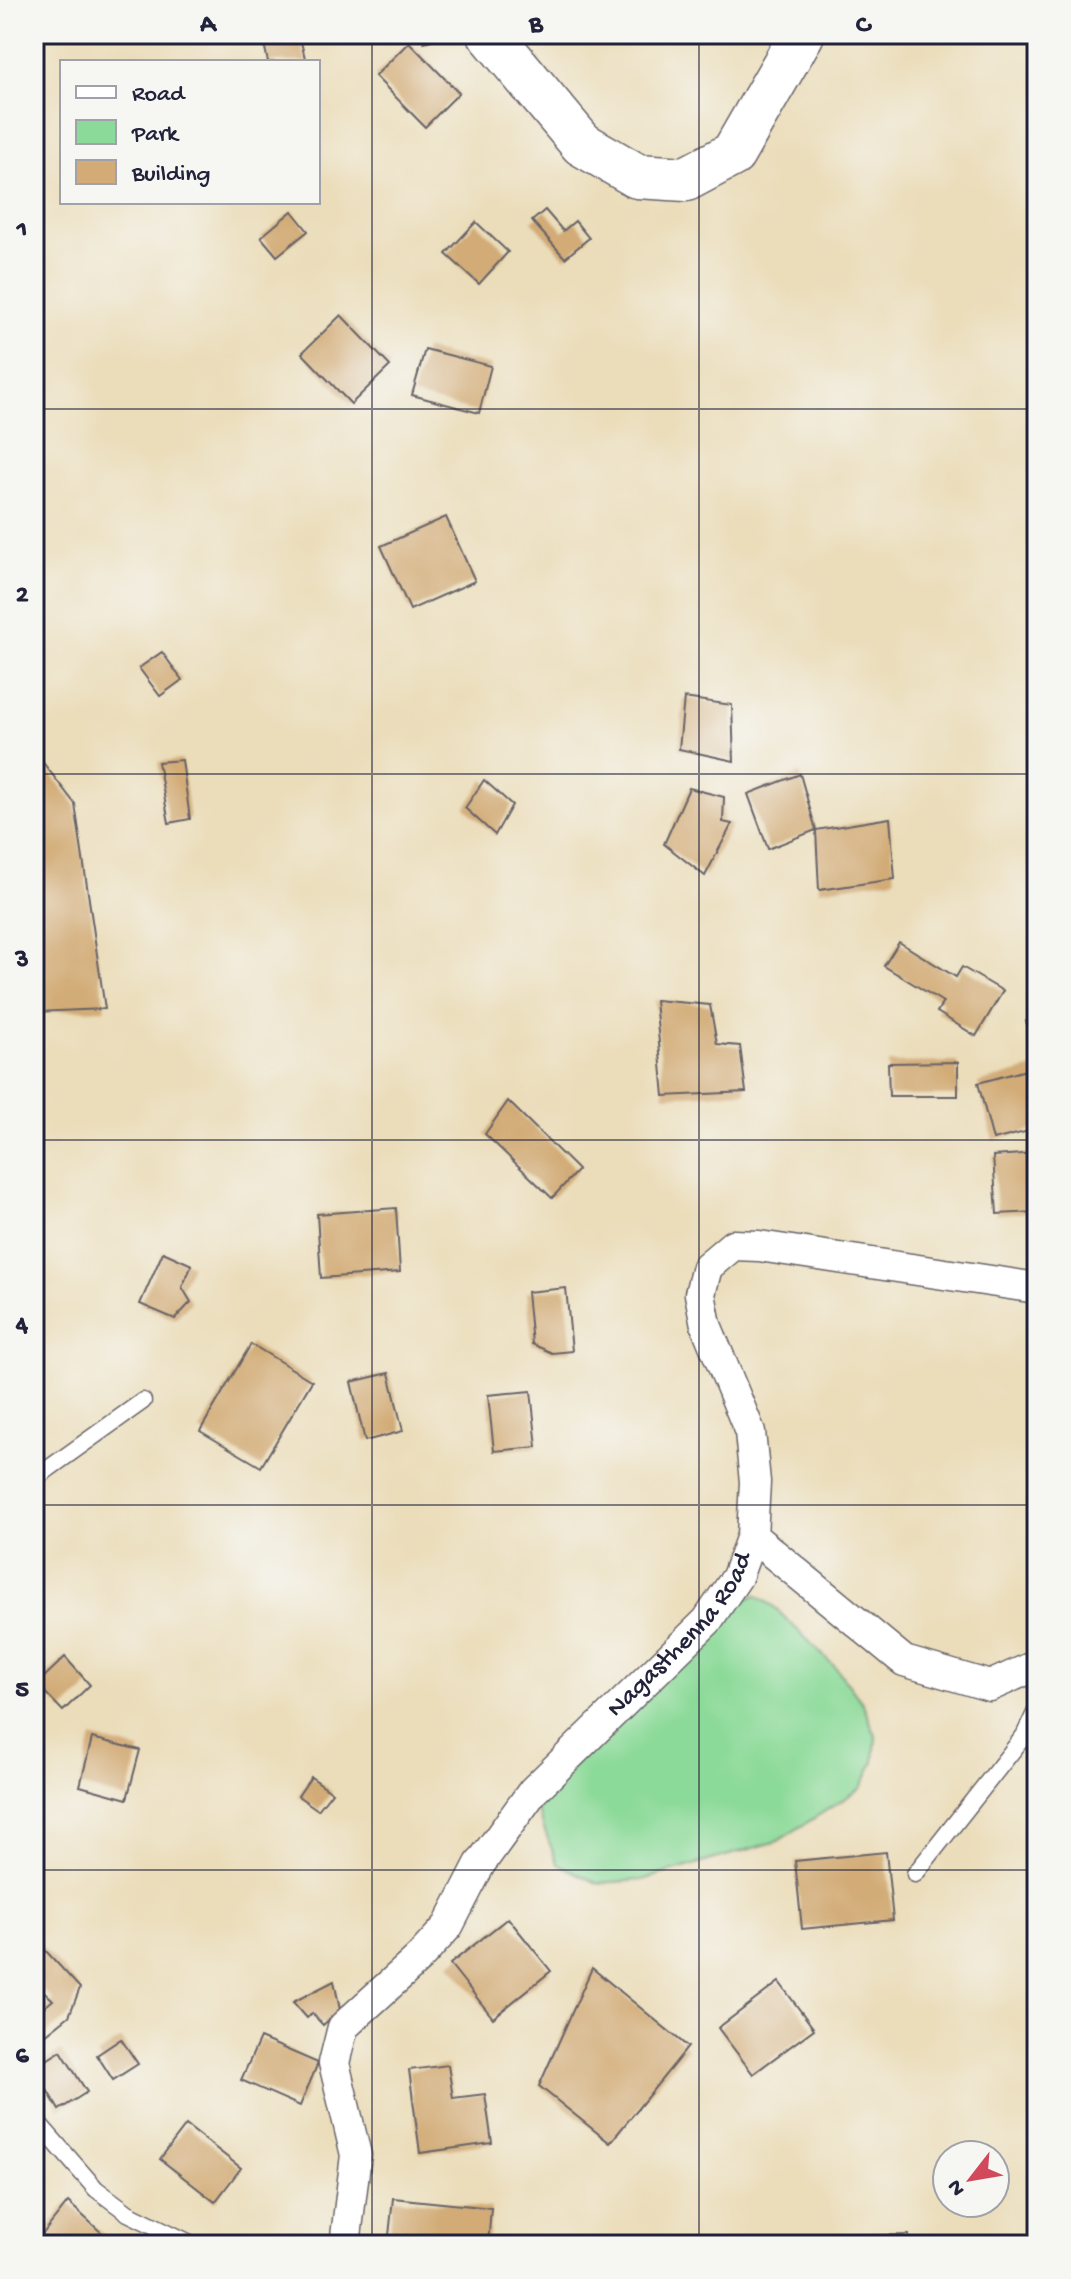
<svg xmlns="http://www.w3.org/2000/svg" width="1071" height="2279" viewBox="0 0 1071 2279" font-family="'Gochi Hand',sans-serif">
<rect width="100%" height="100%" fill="#f6f6f2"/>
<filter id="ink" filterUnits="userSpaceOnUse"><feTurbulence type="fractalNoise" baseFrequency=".0125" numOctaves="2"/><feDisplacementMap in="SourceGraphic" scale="16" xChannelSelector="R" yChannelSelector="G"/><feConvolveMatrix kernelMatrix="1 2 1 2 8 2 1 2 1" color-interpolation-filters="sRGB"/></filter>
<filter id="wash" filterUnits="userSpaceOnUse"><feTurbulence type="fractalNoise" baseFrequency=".006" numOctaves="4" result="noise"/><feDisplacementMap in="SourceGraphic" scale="32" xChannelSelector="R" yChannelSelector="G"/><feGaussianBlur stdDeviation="1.8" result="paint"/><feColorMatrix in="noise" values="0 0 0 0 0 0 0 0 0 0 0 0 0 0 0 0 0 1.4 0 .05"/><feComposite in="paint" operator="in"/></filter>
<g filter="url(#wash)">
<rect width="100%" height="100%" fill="#ebddba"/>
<polygon fill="#8cda99" stroke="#577e6a" stroke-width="2" points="756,1595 773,1606 836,1668 863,1704 876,1736 874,1762 861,1788 778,1841 642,1880 597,1883 557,1863 535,1804 730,1606"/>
<g id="blocks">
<g fill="#d2ab76">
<polygon points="262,34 299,34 306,62 268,62"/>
<polygon points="421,34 441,34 442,37 424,42"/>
<polygon points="409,42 459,93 425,127 375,76"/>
<polygon points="545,210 563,231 575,221 589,238 565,258 532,221"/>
<polygon points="292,211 308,231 277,256 261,237"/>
<polygon points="476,222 508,252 479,284 446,254"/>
<polygon points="341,315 390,366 351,404 302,353"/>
<polygon points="425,349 491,366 479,413 412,395"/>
<polygon points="446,517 475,581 410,610 381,546"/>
<polygon points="162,652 182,680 160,696 139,668"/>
<polygon points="684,698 732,705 734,761 679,749"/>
<polygon points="34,751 75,804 105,1009 34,1012"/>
<polygon points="182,760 190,819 169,823 158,762"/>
<polygon points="800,774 816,830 768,849 748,794"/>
<polygon points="484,780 512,805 495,835 465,808"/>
<polygon points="689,788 724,797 723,822 732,824 705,876 664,844"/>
<polygon points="890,818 895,879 819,890 816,830"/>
<polygon points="899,942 956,977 962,967 1003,991 976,1036 937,1012 943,1002 884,966"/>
<polygon points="655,1000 710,1005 717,1044 740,1046 746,1092 664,1096"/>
<polygon points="1037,1017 1037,1051 1036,1051 1026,1021"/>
<polygon points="958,1062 958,1096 889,1096 888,1063"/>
<polygon points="1037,1067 1037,1129 993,1140 978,1083"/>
<polygon points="508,1101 578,1170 552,1198 485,1134"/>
<polygon points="1037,1153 1037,1212 997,1214 993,1156"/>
<polygon points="396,1208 400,1272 321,1278 317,1214"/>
<polygon points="163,1252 192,1265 182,1287 191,1302 175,1319 140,1304"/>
<polygon points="566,1288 572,1351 552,1353 532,1344 527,1292"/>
<polygon points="251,1344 312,1381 261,1467 200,1431"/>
<polygon points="389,1373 403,1431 365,1441 351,1382"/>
<polygon points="531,1391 537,1447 494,1451 488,1395"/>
<polygon points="65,1657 90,1685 63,1711 37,1684"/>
<polygon points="92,1738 140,1750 127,1799 80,1786"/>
<polygon points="311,1777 332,1792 318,1810 298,1796"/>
<polygon points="886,1852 893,1920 802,1929 795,1861"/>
<polygon points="508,1918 551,1971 493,2018 450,1964"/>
<polygon points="34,1938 80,1988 69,2016 34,2044 34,2016 53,2000 34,1982"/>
<polygon points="592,1968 688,2047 610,2143 539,2086"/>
<polygon points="334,1981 340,2010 323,2025 312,2013 307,2018 293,2002"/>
<polygon points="779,1982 814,2029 753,2074 718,2028"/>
<polygon points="260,2038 318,2063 300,2106 241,2080"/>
<polygon points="121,2039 138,2064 113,2080 97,2055"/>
<polygon points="61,2051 87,2092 59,2110 34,2068"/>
<polygon points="448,2065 453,2098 485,2094 492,2143 420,2153 409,2070"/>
<polygon points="186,2125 241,2168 215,2202 160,2159"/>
<polygon points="34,2134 46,2145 34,2157"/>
<polygon points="34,2190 44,2199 34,2204"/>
<polygon points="393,2198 491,2208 488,2245 388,2245"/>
<polygon points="68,2202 115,2245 34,2245"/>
<polygon points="909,2235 909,2245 803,2245 803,2237"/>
</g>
</g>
</g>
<g filter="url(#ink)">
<use href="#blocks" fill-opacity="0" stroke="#686367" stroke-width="2"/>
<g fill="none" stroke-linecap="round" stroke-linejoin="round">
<defs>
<g id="lane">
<polyline points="34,1479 143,1401"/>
<polyline points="915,1874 1024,1736 1037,1709"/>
<polyline points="34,2118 96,2189 128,2213 194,2245"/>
</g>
<g id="street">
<polyline points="752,1536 904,1661 990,1686 1037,1665"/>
<path id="s1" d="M345,2245L356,2155L334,2063L343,2027L419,1958L448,1926L480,1864L533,1791L707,1621L737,1577L752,1536L755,1482L750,1432L706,1325L700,1294L707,1267L733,1245L759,1246L1037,1288"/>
</g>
<polyline id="secondary" points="490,34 582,144 637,176 686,179 733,154 802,34"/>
</defs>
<use href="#lane" stroke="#686367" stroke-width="19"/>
<use href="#street" stroke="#686367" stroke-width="33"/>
<use href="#secondary" stroke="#686367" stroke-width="47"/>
<use href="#lane" stroke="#fff" stroke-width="16"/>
<use href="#street" stroke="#fff" stroke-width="30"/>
<use href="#secondary" stroke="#fff" stroke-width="44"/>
</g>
</g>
<path fill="none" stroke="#22223b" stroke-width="2" stroke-opacity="0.55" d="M372,34V2245M699,34V2245M34,409H1037M34,774H1037M34,1140H1037M34,1505H1037M34,1870H1037"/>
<g text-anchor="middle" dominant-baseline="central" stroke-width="7" stroke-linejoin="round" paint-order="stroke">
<g font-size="26" fill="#22223b" stroke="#f6f6f2">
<text stroke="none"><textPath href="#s1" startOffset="744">Nagasthenna Road</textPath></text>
</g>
</g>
<rect width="1071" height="2279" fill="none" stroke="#f6f6f2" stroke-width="88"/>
<rect x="60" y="60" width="260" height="144" fill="#f6f6f2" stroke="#a1a1a9" stroke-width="2"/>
<rect x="76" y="86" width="40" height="12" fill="#ffffff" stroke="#a1a1a9" stroke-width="2"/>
<text x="132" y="100" font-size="24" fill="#22223b">Road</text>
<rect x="76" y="120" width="40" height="24" fill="#8cda99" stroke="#a1a1a9" stroke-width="2"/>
<text x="132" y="140" font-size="24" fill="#22223b">Park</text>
<rect x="76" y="160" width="40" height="24" fill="#d2ab76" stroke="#a1a1a9" stroke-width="2"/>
<text x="132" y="180" font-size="24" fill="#22223b">Building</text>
<g transform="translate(971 2179) rotate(239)"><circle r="38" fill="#f6f6f2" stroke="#a1a1a9" stroke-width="2"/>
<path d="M0-6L14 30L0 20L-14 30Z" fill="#d1495b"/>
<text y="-12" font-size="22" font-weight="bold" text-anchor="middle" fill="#22223b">N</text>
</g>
<rect x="44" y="44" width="983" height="2191" fill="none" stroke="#22223b" stroke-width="3"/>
<g font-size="26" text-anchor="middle" font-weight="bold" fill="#22223b">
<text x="208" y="31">A</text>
<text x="536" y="31">B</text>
<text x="863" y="31">C</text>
<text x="22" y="236">1</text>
<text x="22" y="601">2</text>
<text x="22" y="966">3</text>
<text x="22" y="1331">4</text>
<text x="22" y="1696">5</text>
<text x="22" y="2062">6</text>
</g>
</svg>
